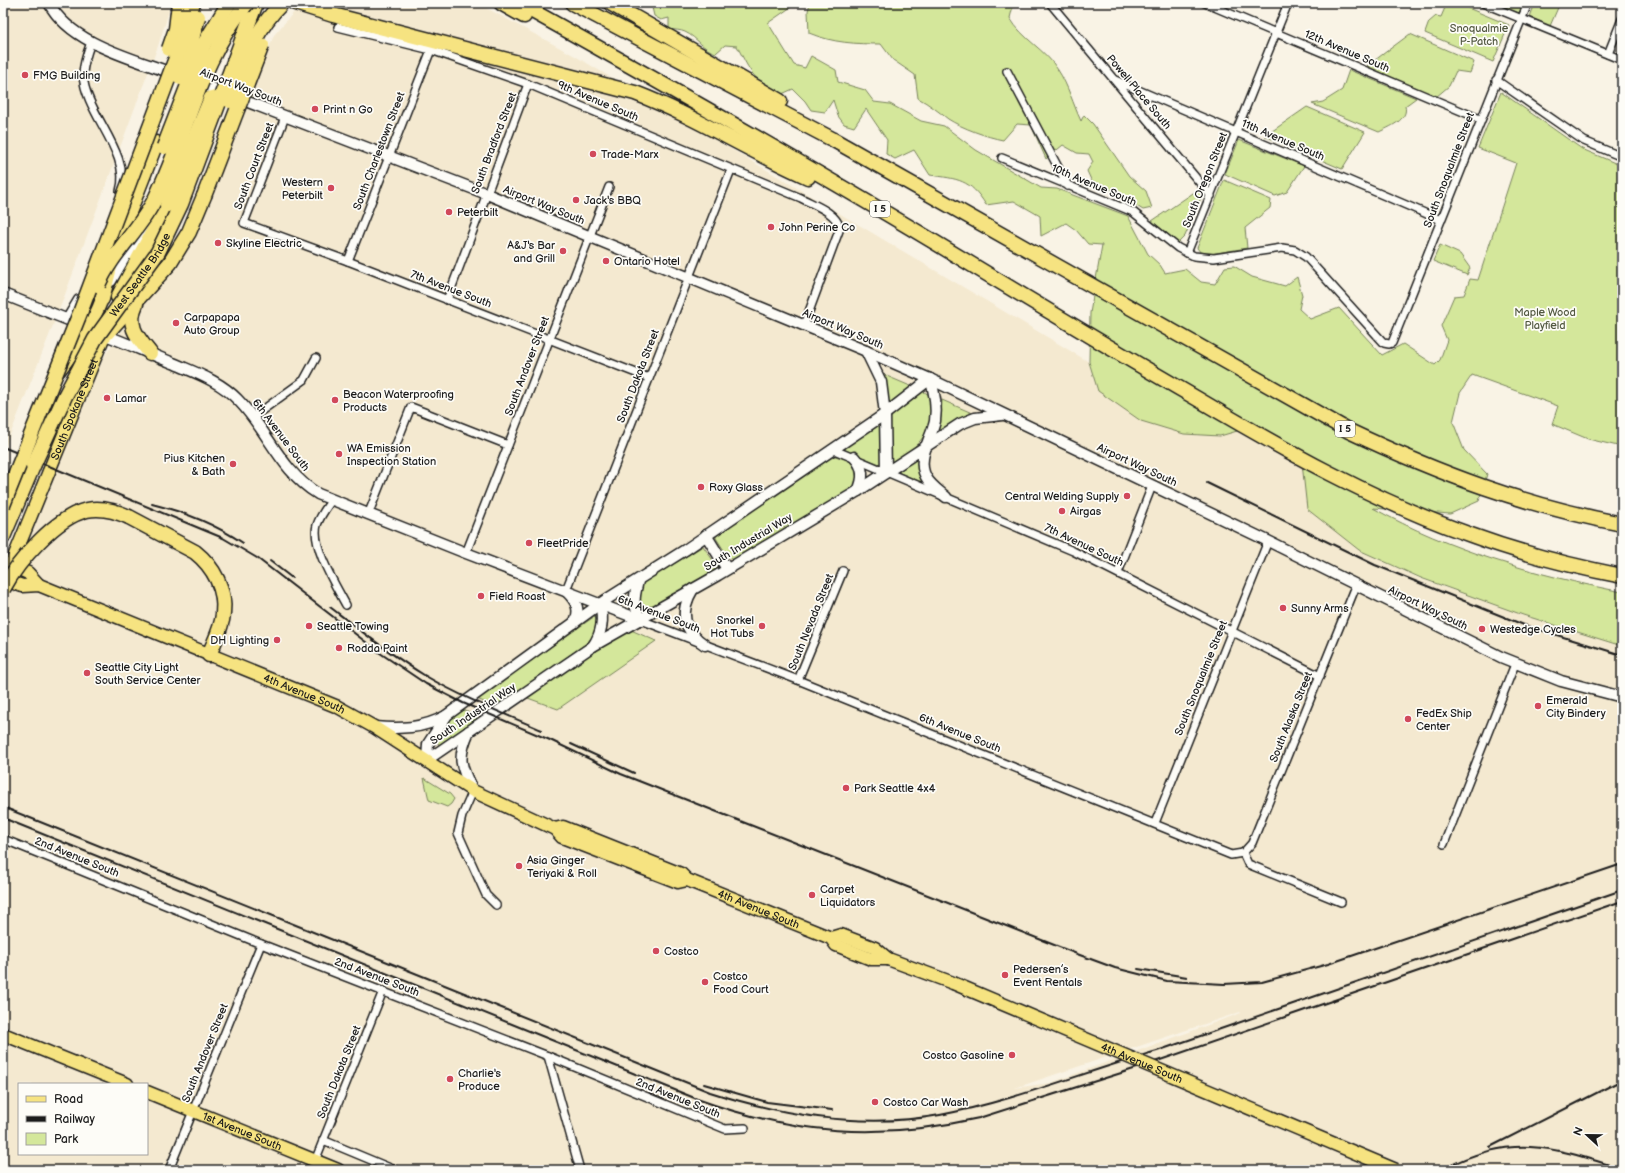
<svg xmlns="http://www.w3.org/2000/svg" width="1625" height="1173" viewBox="0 0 1625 1173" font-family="'Balsamiq Sans',sans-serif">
<rect width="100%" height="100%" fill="#f9f3e5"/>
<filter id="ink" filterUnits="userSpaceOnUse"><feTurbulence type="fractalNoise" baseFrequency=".025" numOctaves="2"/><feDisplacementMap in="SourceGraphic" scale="8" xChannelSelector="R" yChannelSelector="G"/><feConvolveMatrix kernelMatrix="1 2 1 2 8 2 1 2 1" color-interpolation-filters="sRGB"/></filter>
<g filter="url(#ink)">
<g fill="#f4e9d0" fill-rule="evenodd">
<polygon points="3,3 168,3 169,11 158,46 61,305 3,453"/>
<path d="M302,3H477L575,56L1089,362L1098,391L1251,427L1301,454L1359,550L1421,579L1523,615L1622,646V1170H3V596L91,375L149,293L215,184L274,35ZM1241,1013L1050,1083L1015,1088L1240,1012ZM19,1084H147V1154H19Z"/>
</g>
<g fill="#d4e79b" stroke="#78825c">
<path d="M651,3H793L791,7L768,23L794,65L805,68L811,56L836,70L838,82L865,90L874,102L890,104L921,121L944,126L976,150L1041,188L1057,189L1128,216L1148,254L1160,265L1165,273L1185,269L1201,282L1215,284L1225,267L1234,266L1252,277L1285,286L1297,277L1302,295L1299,309L1310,319L1339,308L1382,355L1403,344L1435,365L1440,360L1447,340L1441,326L1454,296L1464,295L1470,279L1478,280L1516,163L1478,148L1501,92L1582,149L1622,166V447L1588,439L1552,424L1558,406L1472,375L1460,393L1453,422L1464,450L1487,474L1479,501L1450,514L1373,508C1450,551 1536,575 1622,592V646L1523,615L1421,578L1359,550L1307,509L1301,454L1251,427L1220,436L1184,434L1141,421L1098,391L1089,362L1090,313L1102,245L1088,244L1076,230L1066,223L1041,236L1040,216L1014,201L986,205C970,179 958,179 930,175L914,150L895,159L886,154L887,140L866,109L854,127L844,124L838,116L833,100L825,112L811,110L805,101L793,89L782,94C753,81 751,73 737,46L725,45L716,53C702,49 698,38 685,32C681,30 674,30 669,29V18L661,20L654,16Z"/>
<path d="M810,3H924L931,6L934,3H1007L1013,6L1010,18C1022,39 1046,50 1058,70C1068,85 1073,104 1081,121L1084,115L1093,124L1129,176L1146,191L1152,208L1143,210L1105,186L1092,182L1087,171L1093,162L1089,154L1077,153L1063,145L1046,159L1031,125L1017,124L1003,140C987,137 962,128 948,119C938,111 929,104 918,98L915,75L893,60L881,44C856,44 833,43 809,33L808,11Z"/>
<polygon points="1447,3 1456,3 1509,25 1493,62 1425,33 1429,22 1436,16 1441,17"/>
<polygon points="1489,3 1523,3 1518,15"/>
<polygon points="1535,3 1560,3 1550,26 1530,17"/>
<polygon points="1410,34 1474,62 1470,73 1456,71 1449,86 1436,97 1367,66"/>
<path d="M1349,70L1416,98L1405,106C1409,120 1389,127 1379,132L1312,104L1323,102L1342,90Z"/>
<polygon points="1307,107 1365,132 1342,169 1265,136"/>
<polygon points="1239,140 1304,166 1287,192 1275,196 1225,174"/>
<polygon points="1224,180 1271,200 1270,208 1245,228 1247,248 1210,254 1201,253 1197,248"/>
<polygon points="1199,189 1202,195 1185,236 1178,243 1152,221"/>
<polygon points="1440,245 1460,254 1470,268 1467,275 1433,261"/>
<polygon points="882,374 915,388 887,409"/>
<path d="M923,391L929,395C936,433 920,445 890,464L889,418Z"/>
<polygon points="942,400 972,413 958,419 935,436 941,417"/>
<polygon points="880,421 882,465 841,448"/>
<polygon points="835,456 846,459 853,464 857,478 855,485 838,500 734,560 729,558 716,538 716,534 826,460"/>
<polygon points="919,457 924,483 898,472"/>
<polygon points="703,546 717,566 716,569 644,612 638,609 641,584"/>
<path d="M595,616C599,628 595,634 587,643L496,707L477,699Z"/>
<polygon points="631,630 656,641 558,709 525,697 604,644"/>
<polygon points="461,708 477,718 440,745 435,741 442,727"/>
<polygon points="424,778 450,794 454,799 451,804 447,807 429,800"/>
</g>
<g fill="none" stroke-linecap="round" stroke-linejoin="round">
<defs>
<g id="street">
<polyline points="1050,3 1211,196"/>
<polyline points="1205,3 1480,119"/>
<polyline points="1483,3 1622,60"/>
<path d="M338,27L431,50L528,84L801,198C814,205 836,212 840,228L804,325"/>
<path d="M91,42C87,53 83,64 83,75C85,113 132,154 120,191"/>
<polyline points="1608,54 1622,19"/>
<polyline points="1007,71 1068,186"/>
<polyline points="1115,80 1441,220"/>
<polyline points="1496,80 1584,141 1622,157"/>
<polyline points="285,117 244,223 348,261 649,378"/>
<polyline points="1002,158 1133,212 1178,248 1194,256 1214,258 1282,248 1295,250 1306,257 1384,343 1389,344 1392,343 1528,3"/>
<polyline points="1187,253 1288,3"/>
<polyline points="348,261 431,50"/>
<polyline points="447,300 528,84"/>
<polyline points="66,319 78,299"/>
<polyline points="253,417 304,380 316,358"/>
<polyline points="832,449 1073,551 1320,676"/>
<path d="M331,501C326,508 320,516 317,525C311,546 336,586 346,605"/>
<polyline points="368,515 411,407 508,445"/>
<polyline points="466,553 609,187"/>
<polyline points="1118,573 1152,486"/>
<polyline points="566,590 731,170"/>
<polyline points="641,620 798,680 1231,855 1243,853 1248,864 1341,902"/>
<polyline points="798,680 843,571"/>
<polyline points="473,791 462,816 458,833 486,895 496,905"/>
<polyline points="1155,823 1268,541"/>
<polyline points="3,839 261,944 548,1056 725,1129 745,1128"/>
<polyline points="1444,844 1515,664"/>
<polyline points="1243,853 1252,843 1356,586"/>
<polyline points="548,1056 580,1170"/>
<polyline points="323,1140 395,1170"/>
<polyline points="315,1161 383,991"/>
<polyline points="169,1170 261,944"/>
</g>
<g id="secondary">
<path d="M49,3C71,45 136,59 177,75"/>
<polyline points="196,82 487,194 866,351 930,379 1268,541 1501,657 1561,681 1622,697"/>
<polyline points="133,255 152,216"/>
<polyline points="111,281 133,243"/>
<polyline points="3,294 81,325"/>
<path d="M100,333C124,342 148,353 173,363C196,373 220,381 238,400C267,429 281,472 318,494L466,553L641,620"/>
<polyline points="866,351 881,382 885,414 886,472"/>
<path d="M930,379C935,393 937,406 935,421C931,440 916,458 926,477C930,485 939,491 946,497"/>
<path d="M854,457C864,468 864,478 858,491"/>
<polyline points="706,535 727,569"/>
<path d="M638,581C634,598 632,603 641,620"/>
<path d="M693,589C679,612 683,630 705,645"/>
<path d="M567,592C577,602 581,611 574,623"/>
<path d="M593,646C602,633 604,619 600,604"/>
<path d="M374,727C400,729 422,729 446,716"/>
<path d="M469,731C457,758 460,766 473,791"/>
<polyline points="427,760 593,646 718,575 858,491 960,424 975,418 1002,415"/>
<polyline points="427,760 428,744 447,715 604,601 685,550 885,414 930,379"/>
</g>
<g id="primary">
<path d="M59,371C77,348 92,326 102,299"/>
<polyline points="8,564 28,573 39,585"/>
<path id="s1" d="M6,577L108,326"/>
<path id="s2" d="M3,579L22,586L39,585L338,707L374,727L473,791L555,829L562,837L678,882L687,880"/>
<path id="s3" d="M555,829L563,827L681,874L687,880L831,938L836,945L871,959H888"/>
<polyline points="831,938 841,935 875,948 888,959 953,983"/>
<polyline points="3,1034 127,1084"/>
<path id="s4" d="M147,1092L338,1170"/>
</g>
<g id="highway">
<path d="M295,3L333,15L635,93C695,116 749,151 808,177"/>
<polyline points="501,3 524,16"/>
<path d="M518,3C669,87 821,173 969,263C1045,309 1120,354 1196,398C1284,450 1374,501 1471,535C1520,553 1571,566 1622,576"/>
<path d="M572,3L832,139L1349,431C1440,474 1523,505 1622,524"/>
<polyline points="610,3 780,101"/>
<polyline points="250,19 256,3"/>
<polyline points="118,297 167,205"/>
<polyline points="102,299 114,251 156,143"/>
<path d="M136,304C126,325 137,337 150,353"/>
<polyline points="105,335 170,263 189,232 204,196"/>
<path d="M129,517L195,552C214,567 226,590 223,614C222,628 214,642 209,655"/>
<polyline points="3,537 33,466"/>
</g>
</defs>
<use href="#street" stroke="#1c1c1c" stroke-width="10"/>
<use href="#secondary" stroke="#1c1c1c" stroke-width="13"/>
<use href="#primary" stroke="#1c1c1c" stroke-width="15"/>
<use href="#highway" stroke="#1c1c1c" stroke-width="17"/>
<use href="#street" stroke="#fdfcf7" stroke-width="7"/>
<use href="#secondary" stroke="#fdfcf7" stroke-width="10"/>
<use href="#primary" stroke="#f6e381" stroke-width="12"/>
<use href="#highway" stroke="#f6e381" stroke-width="14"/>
<g stroke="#1c1c1c" stroke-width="2">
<polyline points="3,447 223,538 257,558 380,653 426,684 463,703 550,740 621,774 1077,954 1115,968 1167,981 1224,984 1262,982 1328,964 1622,864"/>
<polyline points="1207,483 1375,565 1524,625 1622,655"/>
<path d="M152,504C185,512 215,524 243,543"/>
<polyline points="270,561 292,578"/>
<path d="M330,607C361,631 391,655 424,675C461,697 502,713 542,730"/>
<polyline points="571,744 634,773"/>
<path d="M3,807L710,1092C784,1116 863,1129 940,1115C1014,1101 1084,1072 1157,1051L1622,890"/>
<path d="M3,818L697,1099C794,1134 878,1141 979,1118L1137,1068L1622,901"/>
<polyline points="1138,969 1187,977"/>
<polyline points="704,1084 767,1102 832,1110"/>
<polyline points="1490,1147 1622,1080"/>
<path d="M1441,1170C1512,1133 1550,1146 1622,1169"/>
</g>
<defs>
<g id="primary-bridge">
<path id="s5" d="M953,983L1396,1170"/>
</g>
<g id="highway-bridge">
<polyline points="169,49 176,29 179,3"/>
<polyline points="181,78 198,17"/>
<path d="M230,101C243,66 254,30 282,3"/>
<polyline points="164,147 204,44 229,3"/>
<polyline points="204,196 262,45"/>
<polyline points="167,205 211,98"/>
<path d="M98,285C112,252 141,229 156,197C188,132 199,60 247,3"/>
<path id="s6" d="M33,466L65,396L95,339L158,252L181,204L250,19"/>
<polyline points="3,505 80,313 176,58 193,3"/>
<path d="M3,589C18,561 56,517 87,510C102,507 116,511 129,517"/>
</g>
</defs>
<use href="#primary-bridge" stroke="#1c1c1c" stroke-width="15" stroke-linecap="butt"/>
<use href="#highway-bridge" stroke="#1c1c1c" stroke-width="17" stroke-linecap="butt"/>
<use href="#primary-bridge" stroke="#f6e381" stroke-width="12"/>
<use href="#highway-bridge" stroke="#f6e381" stroke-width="14"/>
</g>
</g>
<g fill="#d1495b" stroke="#fdfcf7" stroke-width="1.5">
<circle cx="25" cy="75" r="4"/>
<circle cx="315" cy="109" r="4"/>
<circle cx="593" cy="154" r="4"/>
<circle cx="331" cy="188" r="4"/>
<circle cx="576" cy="200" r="4"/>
<circle cx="449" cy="212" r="4"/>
<circle cx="771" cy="227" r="4"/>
<circle cx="218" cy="243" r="4"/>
<circle cx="563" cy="251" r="4"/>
<circle cx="606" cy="261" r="4"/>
<circle cx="176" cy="323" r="4"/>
<circle cx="107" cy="398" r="4"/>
<circle cx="335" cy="400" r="4"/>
<circle cx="339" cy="454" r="4"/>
<circle cx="233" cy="464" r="4"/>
<circle cx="701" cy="487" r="4"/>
<circle cx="1127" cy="496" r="4"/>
<circle cx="1062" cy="511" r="4"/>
<circle cx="529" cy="543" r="4"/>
<circle cx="481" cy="596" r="4"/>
<circle cx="1283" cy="608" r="4"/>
<circle cx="309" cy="626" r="4"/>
<circle cx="762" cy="626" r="4"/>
<circle cx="1482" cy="629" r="4"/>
<circle cx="277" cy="640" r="4"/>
<circle cx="339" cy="648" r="4"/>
<circle cx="87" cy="673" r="4"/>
<circle cx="1538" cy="706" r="4"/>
<circle cx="1408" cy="719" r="4"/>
<circle cx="846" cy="788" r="4"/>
<circle cx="519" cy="866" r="4"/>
<circle cx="812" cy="895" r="4"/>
<circle cx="656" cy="951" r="4"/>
<circle cx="1005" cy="975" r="4"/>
<circle cx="705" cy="982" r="4"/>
<circle cx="1012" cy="1055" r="4"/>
<circle cx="450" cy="1079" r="4"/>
<circle cx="875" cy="1102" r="4"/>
</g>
<g text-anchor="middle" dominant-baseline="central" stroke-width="3.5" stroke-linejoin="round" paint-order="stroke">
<g fill="#fdfcf7" stroke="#605f5e" stroke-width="1">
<rect x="870" y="201" width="20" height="16" rx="3"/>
<rect x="1335" y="421" width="20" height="16" rx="3"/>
</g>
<g font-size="10" font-weight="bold" fill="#1c1c1c">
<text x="880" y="209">I 5</text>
<text x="1345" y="429">I 5</text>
</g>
<g font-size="11" fill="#535942" stroke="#fdfcf7">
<text x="1479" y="28">Snoqualmie<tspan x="1479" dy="13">P-Patch</tspan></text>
<text x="1545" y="312">Maple Wood<tspan x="1545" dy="13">Playfield</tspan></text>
</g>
<g font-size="11" fill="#1c1c1c" stroke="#fdfcf7">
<text transform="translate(1347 51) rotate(23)">12th Avenue South</text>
<text transform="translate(241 87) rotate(21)">Airport Way South</text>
<text transform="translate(1139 92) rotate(50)">Powell Place South</text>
<text transform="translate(598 101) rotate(23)">9th Avenue South</text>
<text transform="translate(1283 140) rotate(23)">11th Avenue South</text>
<text transform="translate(494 143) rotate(-69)">South Bradford Street</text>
<text transform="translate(379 151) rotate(-69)">South Charlestown Street</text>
<text transform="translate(254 166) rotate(-69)">South Court Street</text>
<text transform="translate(1449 170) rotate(-69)">South Snoqualmie Street</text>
<text transform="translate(1205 180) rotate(-68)">South Oregon Street</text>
<text transform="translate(1094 185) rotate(23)">10th Avenue South</text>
<text transform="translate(544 205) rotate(22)">Airport Way South</text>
<text stroke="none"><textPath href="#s6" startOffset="220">West Seattle Bridge</textPath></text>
<text transform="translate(451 289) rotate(21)">7th Avenue South</text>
<text transform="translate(843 329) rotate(23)">Airport Way South</text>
<text transform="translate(527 366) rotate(-69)">South Andover Street</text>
<text transform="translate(638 376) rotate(-69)">South Dakota Street</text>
<text stroke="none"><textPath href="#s1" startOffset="181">South Spokane Street</textPath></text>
<text transform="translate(281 435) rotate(53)">6th Avenue South</text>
<text transform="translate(1137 465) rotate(25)">Airport Way South</text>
<text transform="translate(748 542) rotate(-31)">South Industrial Way</text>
<text transform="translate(1084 545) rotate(25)">7th Avenue South</text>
<text transform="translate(1428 608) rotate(26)">Airport Way South</text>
<text transform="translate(659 614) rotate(21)">6th Avenue South</text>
<text transform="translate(811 622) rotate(-68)">South Nevada Street</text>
<text transform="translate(1201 678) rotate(-68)">South Snoqualmie Street</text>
<text stroke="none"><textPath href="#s2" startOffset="324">4th Avenue South</textPath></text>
<text transform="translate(473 714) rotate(-34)">South Industrial Way</text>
<text transform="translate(1291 717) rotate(-68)">South Alaska Street</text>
<text transform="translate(960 733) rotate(22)">6th Avenue South</text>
<text transform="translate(77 857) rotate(22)">2nd Avenue South</text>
<text stroke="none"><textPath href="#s3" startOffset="221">4th Avenue South</textPath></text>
<text transform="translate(377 977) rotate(21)">2nd Avenue South</text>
<text transform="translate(205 1053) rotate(-68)">South Andover Street</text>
<text stroke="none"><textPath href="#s5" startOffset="205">4th Avenue South</textPath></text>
<text transform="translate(339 1072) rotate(-68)">South Dakota Street</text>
<text transform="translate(678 1098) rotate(22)">2nd Avenue South</text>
<text stroke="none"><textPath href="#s4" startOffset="103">1st Avenue South</textPath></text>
</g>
<g font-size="11" fill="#1c1c1c" stroke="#fdfcf7" text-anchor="start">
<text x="33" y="75">FMG Building</text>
<text x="323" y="109">Print n Go</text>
<text x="601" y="154">Trade-Marx</text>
<text x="323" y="182" text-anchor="end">Western<tspan x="323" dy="13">Peterbilt</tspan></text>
<text x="584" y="200">Jack's BBQ</text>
<text x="457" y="212">Peterbilt</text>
<text x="779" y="227">John Perine Co</text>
<text x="226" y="243">Skyline Electric</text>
<text x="555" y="245" text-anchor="end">A&amp;J's Bar<tspan x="555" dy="13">and Grill</tspan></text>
<text x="614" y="261">Ontario Hotel</text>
<text x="184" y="317">Carpapapa<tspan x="184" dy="13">Auto Group</tspan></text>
<text x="343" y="394">Beacon Waterproofing<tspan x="343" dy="13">Products</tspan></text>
<text x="115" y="398">Lamar</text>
<text x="347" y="448">WA Emission<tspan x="347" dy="13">Inspection Station</tspan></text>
<text x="225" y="458" text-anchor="end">Pius Kitchen<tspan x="225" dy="13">&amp; Bath</tspan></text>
<text x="709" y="487">Roxy Glass</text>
<text x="1119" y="496" text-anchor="end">Central Welding Supply</text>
<text x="1070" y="511">Airgas</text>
<text x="537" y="543">FleetPride</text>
<text x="489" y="596">Field Roast</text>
<text x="1291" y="608">Sunny Arms</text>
<text x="754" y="620" text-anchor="end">Snorkel<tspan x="754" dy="13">Hot Tubs</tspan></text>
<text x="317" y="626">Seattle Towing</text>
<text x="1490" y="629">Westedge Cycles</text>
<text x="269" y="640" text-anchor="end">DH Lighting</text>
<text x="347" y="648">Rodda Paint</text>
<text x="95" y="667">Seattle City Light<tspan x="95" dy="13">South Service Center</tspan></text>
<text x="1546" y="700">Emerald<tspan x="1546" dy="13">City Bindery</tspan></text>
<text x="1416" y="713">FedEx Ship<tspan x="1416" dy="13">Center</tspan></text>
<text x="854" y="788">Park Seattle 4x4</text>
<text x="527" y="860">Asia Ginger<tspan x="527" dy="13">Teriyaki &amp; Roll</tspan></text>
<text x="820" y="889">Carpet<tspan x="820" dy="13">Liquidators</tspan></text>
<text x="664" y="951">Costco</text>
<text x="1013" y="969">Pedersen’s<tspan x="1013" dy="13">Event Rentals</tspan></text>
<text x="713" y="976">Costco<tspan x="713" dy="13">Food Court</tspan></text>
<text x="1004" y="1055" text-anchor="end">Costco Gasoline</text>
<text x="458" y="1073">Charlie's<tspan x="458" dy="13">Produce</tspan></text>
<text x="883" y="1102">Costco Car Wash</text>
</g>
</g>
<rect width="1625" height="1173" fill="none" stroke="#fdfcf7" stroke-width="16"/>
<rect x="8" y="8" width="1609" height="1157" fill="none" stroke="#1c1c1c" stroke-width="1.5" filter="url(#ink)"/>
<rect x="18" y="1083" width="130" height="72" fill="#fdfcf7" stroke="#a3a29f"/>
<rect x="26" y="1096" width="20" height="6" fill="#f6e381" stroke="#a3a29f"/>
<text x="54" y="1103" font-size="12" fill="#1c1c1c">Road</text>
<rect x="26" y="1116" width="20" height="6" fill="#1c1c1c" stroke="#a3a29f"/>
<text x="54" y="1123" font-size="12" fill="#1c1c1c">Railway</text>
<rect x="26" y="1133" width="20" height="12" fill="#d4e79b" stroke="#a3a29f"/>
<text x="54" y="1143" font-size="12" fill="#1c1c1c">Park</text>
<g transform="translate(1587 1135) rotate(292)" stroke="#fdfcf7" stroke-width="3" paint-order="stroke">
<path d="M0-3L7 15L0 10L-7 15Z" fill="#1c1c1c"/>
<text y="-6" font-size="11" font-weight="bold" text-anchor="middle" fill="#1c1c1c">N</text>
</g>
</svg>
